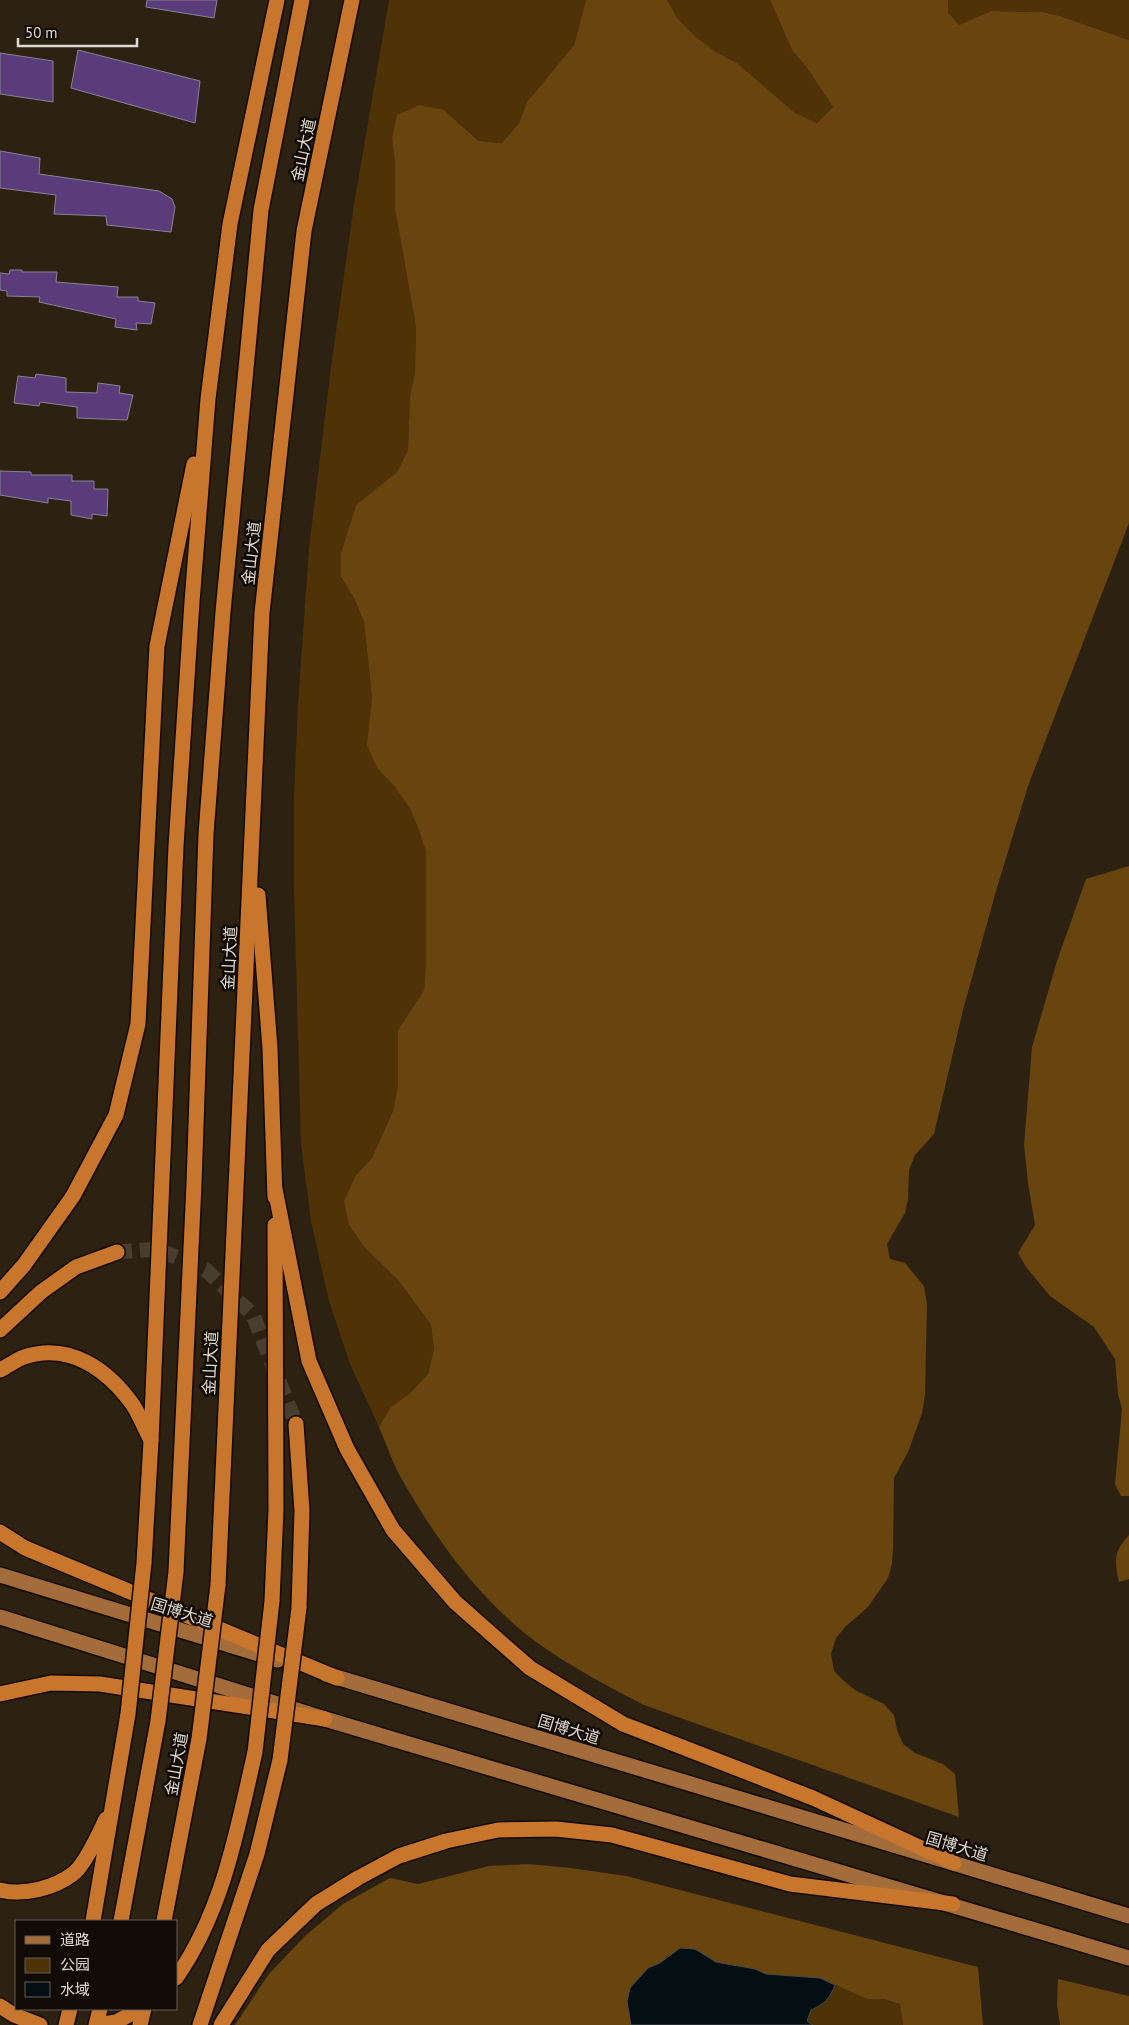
<svg xmlns="http://www.w3.org/2000/svg" width="1129" height="2025" viewBox="0 0 1129 2025" font-family="'PT Sans','Noto Sans SC',sans-serif">
<rect width="100%" height="100%" fill="#2d2112"/>
<g fill="#503207">
<polygon points="389,0 586,0 574,45 527,102 519,123 502,143 480,141 444,110 392,138 395,164 395,209 416,327 415,373 410,395 408,450 397,472 356,505 341,553 341,577 354,598 364,622 372,698 371,721 395,787 410,809 419,829 426,852 426,962 424,990 398,1030 398,1085 393,1111 372,1158 356,1175 349,1225 364,1247 398,1280 431,1325 434,1350 428,1374 410,1393 390,1408 379,1427 350,1364 329,1301 311,1221 301,1144 294,891 294,797 298,704 309,549 331,367 354,205"/>
<polygon points="667,0 770,0 792,50 807,68 833,107 817,123 795,113 737,63 716,52 696,37 678,19"/>
<polygon points="948,0 1129,0 1129,40 1060,16 1025,11 991,11 959,25 948,12"/>
<path d="M835,1985L867,1999H883L900,2004L903,2025H813L807,2021L811,2010C825,2004 830,1998 835,1985Z"/>
</g>
<g fill="#68440f">
<path d="M586,0H667L678,19L696,37L716,52L737,63L795,113L817,123L833,107L807,68L792,50L770,0H948V12L959,25L991,11L1042,12L1060,16L1129,40V523L1028,786L996,891L963,1010L934,1134L915,1155L909,1170L908,1199L905,1213L887,1244L890,1259L905,1263L924,1286L927,1305L925,1395L922,1413L909,1450L894,1478L893,1549L892,1564L888,1578L868,1607L845,1627L836,1638L831,1654L834,1671L844,1681L855,1690L884,1704L894,1715L897,1730L903,1744L915,1753L943,1764L955,1774L959,1817L644,1705C609,1687 575,1669 542,1646C482,1604 436,1540 400,1476C392,1461 386,1443 379,1427L390,1408L410,1393L428,1374L434,1349L431,1325L398,1280L364,1247L349,1225L344,1201L356,1175L372,1158L393,1111L398,1085V1030L424,990L426,962V852L419,830L410,809L395,787L377,768L367,745L372,698L364,622L354,598L341,577V553L356,505L397,472L408,450L410,395L415,373L416,327L395,209V164L392,138L397,115L419,105L444,110L479,141L502,143L519,123L527,102L574,45Z"/>
<polygon points="1129,866 1129,1496 1121,1496 1115,1484 1122,1409 1118,1394 1115,1359 1094,1327 1050,1296 1026,1267 1018,1253 1035,1225 1028,1183 1024,1145 1032,1047 1057,961 1086,879"/>
<path d="M1129,1535V1579L1119,1582C1114,1560 1114,1551 1129,1535Z"/>
<polygon points="528,1864 571,1868 626,1876 978,1967 983,2025 903,2025 900,2004 883,1999 867,1999 820,1978 766,1974 755,1969 716,1962 705,1955 669,1955 660,1963 648,1968 627,2001 631,2025 235,2025 268,1975 305,1936 343,1904 390,1878 418,1884 489,1866"/>
<polygon points="1058,1979 1129,1996 1129,2025 1060,2025 1057,2005"/>
</g>
<path fill="#040f14" stroke="#464c4c" d="M680,1948L695,1949L716,1962L755,1969L766,1974L820,1978L835,1985C830,1998 825,2004 811,2010L807,2021L813,2025H631L627,2001L630,1988L648,1968L660,1963Z"/>
<g fill="#593c79" stroke="#8a8295">
<polygon points="147,0 217,0 214,18 146,7"/>
<polygon points="78,50 200,81 195,123 71,88"/>
<polygon points="0,53 53,61 53,102 0,94"/>
<polygon points="0,151 40,158 39,174 159,191 172,199 175,207 171,232 107,225 106,216 54,214 56,195 0,188"/>
<polygon points="10,270 22,270 22,272 57,272 56,282 118,287 117,297 138,297 138,301 155,303 151,324 136,323 137,330 115,327 116,319 39,302 40,297 7,296 7,291 0,290 0,273 9,274"/>
<polygon points="36,374 66,378 66,392 97,393 98,383 120,386 119,393 133,395 127,420 77,418 77,407 40,402 39,406 14,403 18,376 35,378"/>
<polygon points="0,471 31,472 31,475 72,475 72,481 94,481 94,489 108,489 107,516 92,514 92,519 71,515 71,501 48,498 48,503 0,495"/>
</g>
<g fill="none" stroke-linecap="round" stroke-linejoin="round">
<polyline stroke="#483d2e" stroke-width="15" stroke-dasharray="15 8" stroke-linecap="butt" points="117,1252 157,1249 206,1270 253,1315 296,1424"/>
<defs>
<g id="major">
<polyline points="0,1575 278,1660"/>
<polyline points="0,1617 325,1719 1129,1958"/>
<polyline points="326,1674 1129,1916"/>
</g>
<g id="highway">
<polyline points="258,895 270,1048 275,1197"/>
<polyline points="275,1189 309,1361 347,1449 393,1530 455,1602 530,1668 623,1724 813,1798 954,1863"/>
<polyline points="0,1292 24,1265 73,1196 116,1115 138,1024 157,646 194,464"/>
<polyline points="0,1330 41,1292 76,1267 117,1252"/>
<path d="M0,1370C8,1366 16,1360 24,1357C70,1342 108,1370 133,1405C140,1416 145,1429 151,1440"/>
<polyline points="296,1424 302,1511 299,1608"/>
<polyline points="0,1532 25,1548 337,1678"/>
<polyline points="144,1563 151,1441 176,846 192,602 208,399 230,224 277,0"/>
<polyline points="176,1572 194,1184 206,834 223,612 261,210 302,0"/>
<polyline points="218,1585 262,613 304,231 352,0"/>
<polyline points="272,1601 276,1510 275,1225"/>
<polyline points="0,1694 51,1683 100,1684 325,1719"/>
<path d="M0,1890C24,1896 55,1888 74,1873C85,1864 100,1832 106,1819"/>
<polyline points="93,1921 128,1714"/>
<polyline points="121,1921 158,1721"/>
<polyline points="164,1921 199,1739"/>
<path d="M176,1978C223,1911 237,1831 255,1752"/>
<polyline points="0,2006 14,2015 40,2025"/>
<polyline points="66,2025 70,2009"/>
<polyline points="96,2025 100,2009"/>
<polyline points="97,2025 116,2022 140,2009"/>
<polyline points="140,2025 144,2009"/>
<polyline points="200,2025 257,1854 280,1760"/>
<polyline points="221,2025 268,1950 316,1904 358,1878 399,1856 446,1841 498,1830 556,1829 612,1835 790,1884 953,1904"/>
</g>
</defs>
<use href="#major" stroke="#150a01" stroke-width="18"/>
<use href="#highway" stroke="#150a01" stroke-width="18"/>
<use href="#major" stroke="#a36c3b" stroke-width="15"/>
<use href="#highway" stroke="#c8762e" stroke-width="15"/>
<defs>
<g id="highway-bridge">
<polyline points="128,1714 144,1563"/>
<polyline points="158,1721 176,1572"/>
<polyline points="199,1739 218,1585"/>
<polyline points="255,1752 272,1601"/>
<polyline points="280,1760 299,1608"/>
</g>
</defs>
<use href="#highway-bridge" stroke="#150a01" stroke-width="18" stroke-linecap="butt"/>
<use href="#highway-bridge" stroke="#c8762e" stroke-width="15"/>
</g>
<g text-anchor="middle" dominant-baseline="central" stroke-width="5" stroke-linejoin="round" paint-order="stroke">
<g font-size="16" fill="#e1d9d0" stroke="#110b06">
<text transform="translate(303 150) rotate(-78)">金山大道</text>
<text transform="translate(251 553) rotate(-84)">金山大道</text>
<text transform="translate(229 958) rotate(-87)">金山大道</text>
<text transform="translate(210 1363) rotate(-87)">金山大道</text>
<text transform="translate(182 1612) rotate(17)">国博大道</text>
<text transform="translate(569 1729) rotate(17)">国博大道</text>
<text transform="translate(176 1764) rotate(-80)">金山大道</text>
<text transform="translate(957 1846) rotate(17)">国博大道</text>
</g>
</g>
<rect x="15" y="1920" width="162" height="90" fill="#110b06" stroke="#645d57"/>
<rect x="25" y="1936" width="25" height="8" fill="#a36c3b" stroke="#645d57"/>
<text x="60" y="1945" font-size="15" fill="#e1d9d0">道路</text>
<rect x="25" y="1958" width="25" height="15" fill="#503207" stroke="#645d57"/>
<text x="60" y="1970" font-size="15" fill="#e1d9d0">公园</text>
<rect x="25" y="1982" width="25" height="15" fill="#040f14" stroke="#645d57"/>
<text x="60" y="1995" font-size="15" fill="#e1d9d0">水域</text>
<path d="M18 38v8h119v-8" fill="none" stroke="#e1d9d0" stroke-width="2.5"/>
<text x="25" y="38" font-size="15" fill="#e1d9d0" stroke="#110b06" stroke-width="4" paint-order="stroke">50 m</text>
</svg>
